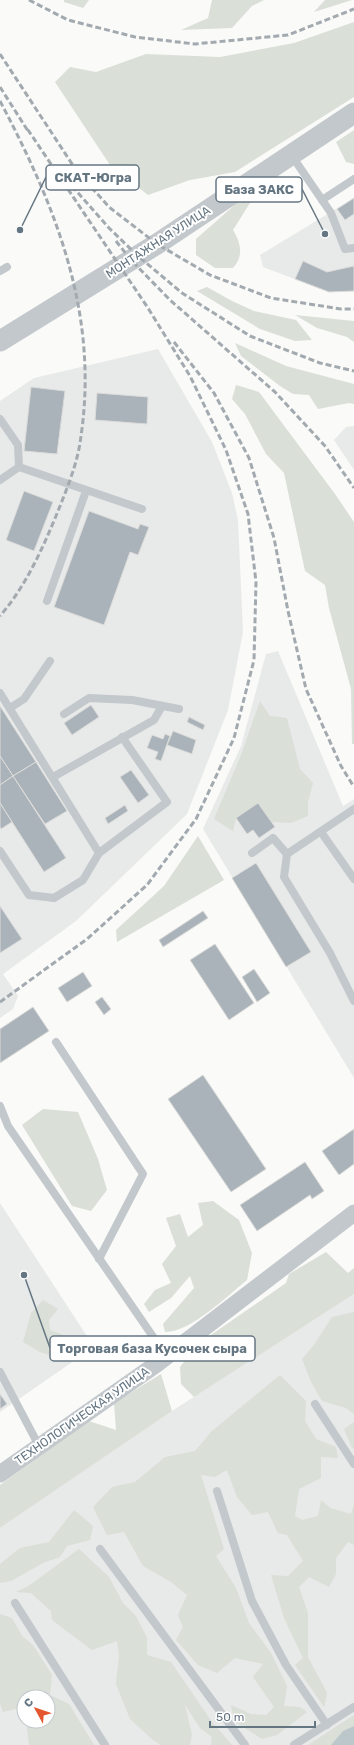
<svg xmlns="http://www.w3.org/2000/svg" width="354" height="1745" viewBox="0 0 354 1745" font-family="Rubik,sans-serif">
<rect width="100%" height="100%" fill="#fafaf8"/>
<g fill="#e8e9e9" fill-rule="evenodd">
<polygon points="354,198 354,291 329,292 263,267 260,255"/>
<polygon points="158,349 212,442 232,493 238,520 243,632 228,710 187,814 76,921 3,974 18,996 13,1009 0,1018 0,401 34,378"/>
<polygon points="354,426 354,470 334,440 346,427"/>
<polygon points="278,651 343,806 354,799 354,1078 203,829 241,746 266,654"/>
<polygon points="0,1203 94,1347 0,1412"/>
<path d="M354,1294V1745H0V1528L172,1411ZM24,1697H48V1721H24Z"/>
</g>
<g fill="#dadfd7">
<polygon points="64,0 89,0 83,8 64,2"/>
<polygon points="212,0 264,0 252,6 232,28 181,30 208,18"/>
<polygon points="325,0 352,0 314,12"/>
<polygon points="354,22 354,97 235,172 190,180 148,195 110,165 55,82 70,67 96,72 146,54 220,57 294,43"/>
<polygon points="354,130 354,164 346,162 336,142"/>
<path d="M255,195L233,230C241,243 244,256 233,268H215L196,255V239L237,203Z"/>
<polygon points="207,287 232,301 254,311 296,320 312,340 295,341 260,329 197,291"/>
<polygon points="295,315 354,321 354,342 347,337 317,328"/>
<polygon points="235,343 286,366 354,384 354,404 349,403 318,409 309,395 293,394 280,386 241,356"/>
<polygon points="236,385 259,392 335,494 354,522 354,744 352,744 351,689 329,608 325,585 305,571 284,473 266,454 245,414 232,399"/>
<polygon points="260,701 270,716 287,718 300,769 313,783 308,802 308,816 291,823 271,822 258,803 236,818 233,831 214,819 241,755"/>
<polygon points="198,836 224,880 117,942 116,930 164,886"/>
<polygon points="43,1109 78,1112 98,1159 107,1190 91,1211 72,1206 22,1125"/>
<path d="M213,1201L239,1220L252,1253L247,1280C227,1296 191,1332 165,1332L163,1324L194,1288L190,1276L171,1298L149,1312L144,1304L155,1290L171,1283L162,1264L176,1246L166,1218L180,1214L188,1237L203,1225L198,1203Z"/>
<polygon points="326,1252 348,1273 354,1268 354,1294 194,1397 181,1384 180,1367 198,1344 286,1283 289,1274"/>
<polygon points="43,1300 58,1309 49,1320 50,1330 61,1334 76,1348 60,1359 40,1352 23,1342 31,1313"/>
<polygon points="354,1312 354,1414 346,1408 322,1401 311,1382 302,1359 314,1345 332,1317"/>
<polygon points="161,1374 172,1411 0,1528 0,1485 89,1421 116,1430 114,1403"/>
<polygon points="280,1375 306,1401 305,1421 316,1439 336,1447 338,1458 321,1457 321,1478 299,1489 295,1516 302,1520 318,1516 321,1500 330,1508 351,1514 354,1504 354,1545 348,1542 336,1558 336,1574 329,1587 309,1577 299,1587 308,1613 308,1657 327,1693 324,1707 295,1665 303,1658 284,1618 271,1575 288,1576 303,1561 287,1535 278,1533 268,1512 252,1515 237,1497 227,1470 215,1477 201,1475 224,1549 216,1556 236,1588 249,1623 271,1653 287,1686 284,1706 300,1707 307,1712 277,1735 262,1739 234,1721 231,1705 251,1714 266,1715 274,1707 253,1677 263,1664 235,1658 217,1673 198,1665 176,1640 183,1627 178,1615 187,1595 171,1582 143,1566 124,1532 107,1535 93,1507 112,1487 135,1482 165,1457 195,1451 212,1431"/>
<polygon points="354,1422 354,1449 352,1448 344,1429"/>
<polygon points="74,1510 93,1526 90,1540 67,1546 60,1557 43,1563 11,1581 0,1583 0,1564 20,1548 49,1542"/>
<polygon points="79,1549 109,1577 123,1603 136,1616 147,1638 147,1655 171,1662 212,1722 232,1745 211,1745 212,1737 200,1728 185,1705 192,1735 190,1745 161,1745 153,1740 130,1719 116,1684 119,1656 117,1641 92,1650 52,1620 51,1611 31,1593 16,1592 30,1585"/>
<polygon points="0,1614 12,1618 22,1636 33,1645 52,1675 50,1695 69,1704 94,1745 29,1745 26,1721 48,1721 48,1697 24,1697 24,1717 20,1708 3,1712 0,1704"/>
<polygon points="354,1715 354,1726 343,1731 331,1745 308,1745"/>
</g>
<polygon fill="#bbc7cb" points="354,1726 354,1745 331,1745 343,1731"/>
<g fill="#aab3b9" stroke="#dcdcda">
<polygon points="354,198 354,214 345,220 337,209"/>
<polygon points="303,261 327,272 354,266 354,291 329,292 295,279"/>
<polygon points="31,387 65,391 57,454 24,451"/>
<polygon points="97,393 148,397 147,424 95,420"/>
<polygon points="24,491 53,502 34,551 6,540"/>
<polygon points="89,511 138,529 140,524 149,527 138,555 130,552 104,625 54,607"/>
<polygon points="91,705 99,717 72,735 64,723"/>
<polygon points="0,706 36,762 13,776 0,756"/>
<polygon points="189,717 205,725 203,730 187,722"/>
<polygon points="173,731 196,740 192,754 167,745"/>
<polygon points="165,734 170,736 161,761 155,759 158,752 147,748 152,735 163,739"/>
<polygon points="0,756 13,776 0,785"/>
<polygon points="36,762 67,811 45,824 13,776"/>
<polygon points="131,770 149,795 138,803 120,777"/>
<polygon points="13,776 66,858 44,872 0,803 0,785"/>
<polygon points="0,803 12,822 1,829 0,827"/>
<polygon points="258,803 275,827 259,838 253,830 247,834 236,818"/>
<polygon points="125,805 128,811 108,824 105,818"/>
<polygon points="256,863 311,952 286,967 232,878"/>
<polygon points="0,906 22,939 0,953"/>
<polygon points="203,911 208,918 163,947 159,940"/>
<polygon points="215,944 254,1003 229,1020 190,960"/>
<polygon points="254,969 270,993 257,1002 242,977"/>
<polygon points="83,972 92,986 67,1002 58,988"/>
<polygon points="102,997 111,1009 104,1015 95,1002"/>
<polygon points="33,1007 49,1031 0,1063 0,1029"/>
<polygon points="203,1075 266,1169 231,1192 168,1099"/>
<polygon points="354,1129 354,1164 339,1175 322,1151"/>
<polygon points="305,1162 324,1191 312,1199 310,1195 257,1231 240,1205"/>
<polygon points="0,1394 7,1404 0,1409"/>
</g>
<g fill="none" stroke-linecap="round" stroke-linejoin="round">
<g stroke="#c3c8cc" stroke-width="8">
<polyline points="292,156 331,213 345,249 354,248"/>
<polyline points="322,200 354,179"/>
<polyline points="0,271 7,267"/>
<polyline points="0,419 18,445 19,467"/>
<polyline points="19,467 142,509"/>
<polyline points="0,480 19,467"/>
<polyline points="47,601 86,491"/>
<polyline points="0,693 99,853 83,880 54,898 29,895 0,851"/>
<polyline points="10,708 24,699 50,661"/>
<polyline points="64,714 89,698 132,700 179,709"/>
<polyline points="53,777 154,720 162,706"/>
<polyline points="354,809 287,854 284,877 330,953 354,1001"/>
<polyline points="321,832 354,879"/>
<polyline points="99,853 167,802 122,737"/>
<polyline points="252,853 273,838 287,854"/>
<polyline points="56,1042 143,1174 99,1259"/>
<polyline points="0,1106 8,1126 156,1341 158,1363"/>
<polyline points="0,1372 39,1446"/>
<polyline points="315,1404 354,1464"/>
<polyline points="217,1491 252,1601 286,1665 327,1725"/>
<polyline points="100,1549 245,1745"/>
<polyline points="15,1603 105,1745"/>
<polyline points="294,1745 354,1707"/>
</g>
<polyline stroke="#c3c8cc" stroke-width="17" points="0,1474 158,1363 354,1213"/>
<polyline stroke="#c3c8cc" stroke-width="21" points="0,341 157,244 354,113"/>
<g stroke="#a2aab0" stroke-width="3" stroke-dasharray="6 3" stroke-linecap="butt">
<polyline points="29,0 68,20 135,37 195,44 288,35 354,9"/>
<polyline points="0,54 76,170 109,207 157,244 210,275 271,298 341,309 354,309"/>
<polyline points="0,87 28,131"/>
<path d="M0,101C56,207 99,314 81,436C78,463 66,491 56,516C41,552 25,587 0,616"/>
<polyline points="72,186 109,228 138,256 182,293 250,336 320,363 354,371"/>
<polyline points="116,241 131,260 170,300 275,392 325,446 354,488"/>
<polyline points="174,342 214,393 249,458 274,538 288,611 306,689 341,766 354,787"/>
<polyline points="0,1002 87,939 147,885 196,819 234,738 254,660 256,582 248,514 226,450 190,376 148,308 26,127"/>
</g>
</g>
<g text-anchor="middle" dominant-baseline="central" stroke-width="4" stroke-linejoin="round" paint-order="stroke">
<g font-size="12" fill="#657683" stroke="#fff">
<text transform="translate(158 242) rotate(-33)">МОНТАЖНАЯ УЛИЦА</text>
<text transform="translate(82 1416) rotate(-35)">ТЕХНОЛОГИЧЕСКАЯ УЛИЦА</text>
</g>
</g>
<path fill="none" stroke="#657683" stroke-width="1.5" d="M20 230L46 177M325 234L302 189M24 1275L50 1348"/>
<g fill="#657683" stroke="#fff" stroke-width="1.5">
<circle cx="20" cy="230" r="4"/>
<circle cx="325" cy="234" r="4"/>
<circle cx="24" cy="1275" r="4"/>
</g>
<g fill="#fff" stroke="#657683" stroke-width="1.5">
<rect x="46" y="165" width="93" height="25" rx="4"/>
<rect x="216" y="177" width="86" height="25" rx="4"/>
<rect x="50" y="1336" width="205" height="25" rx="4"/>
</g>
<g font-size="13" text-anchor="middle" font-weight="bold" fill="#657683">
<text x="93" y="182">СКАТ-Югра</text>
<text x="259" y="194">База ЗАКС</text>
<text x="152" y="1353">Торговая база Кусочек сыра</text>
</g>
<g transform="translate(36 1709) rotate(310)"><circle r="19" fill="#ffffff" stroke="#c1c8cd"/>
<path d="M0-3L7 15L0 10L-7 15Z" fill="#e4572e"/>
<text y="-6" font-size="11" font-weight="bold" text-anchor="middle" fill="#657683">С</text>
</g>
<path d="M210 1721v6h105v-6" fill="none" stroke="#657683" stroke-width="2"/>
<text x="216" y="1721" font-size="12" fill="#657683" stroke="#ffffff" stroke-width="3" paint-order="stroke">50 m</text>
</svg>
